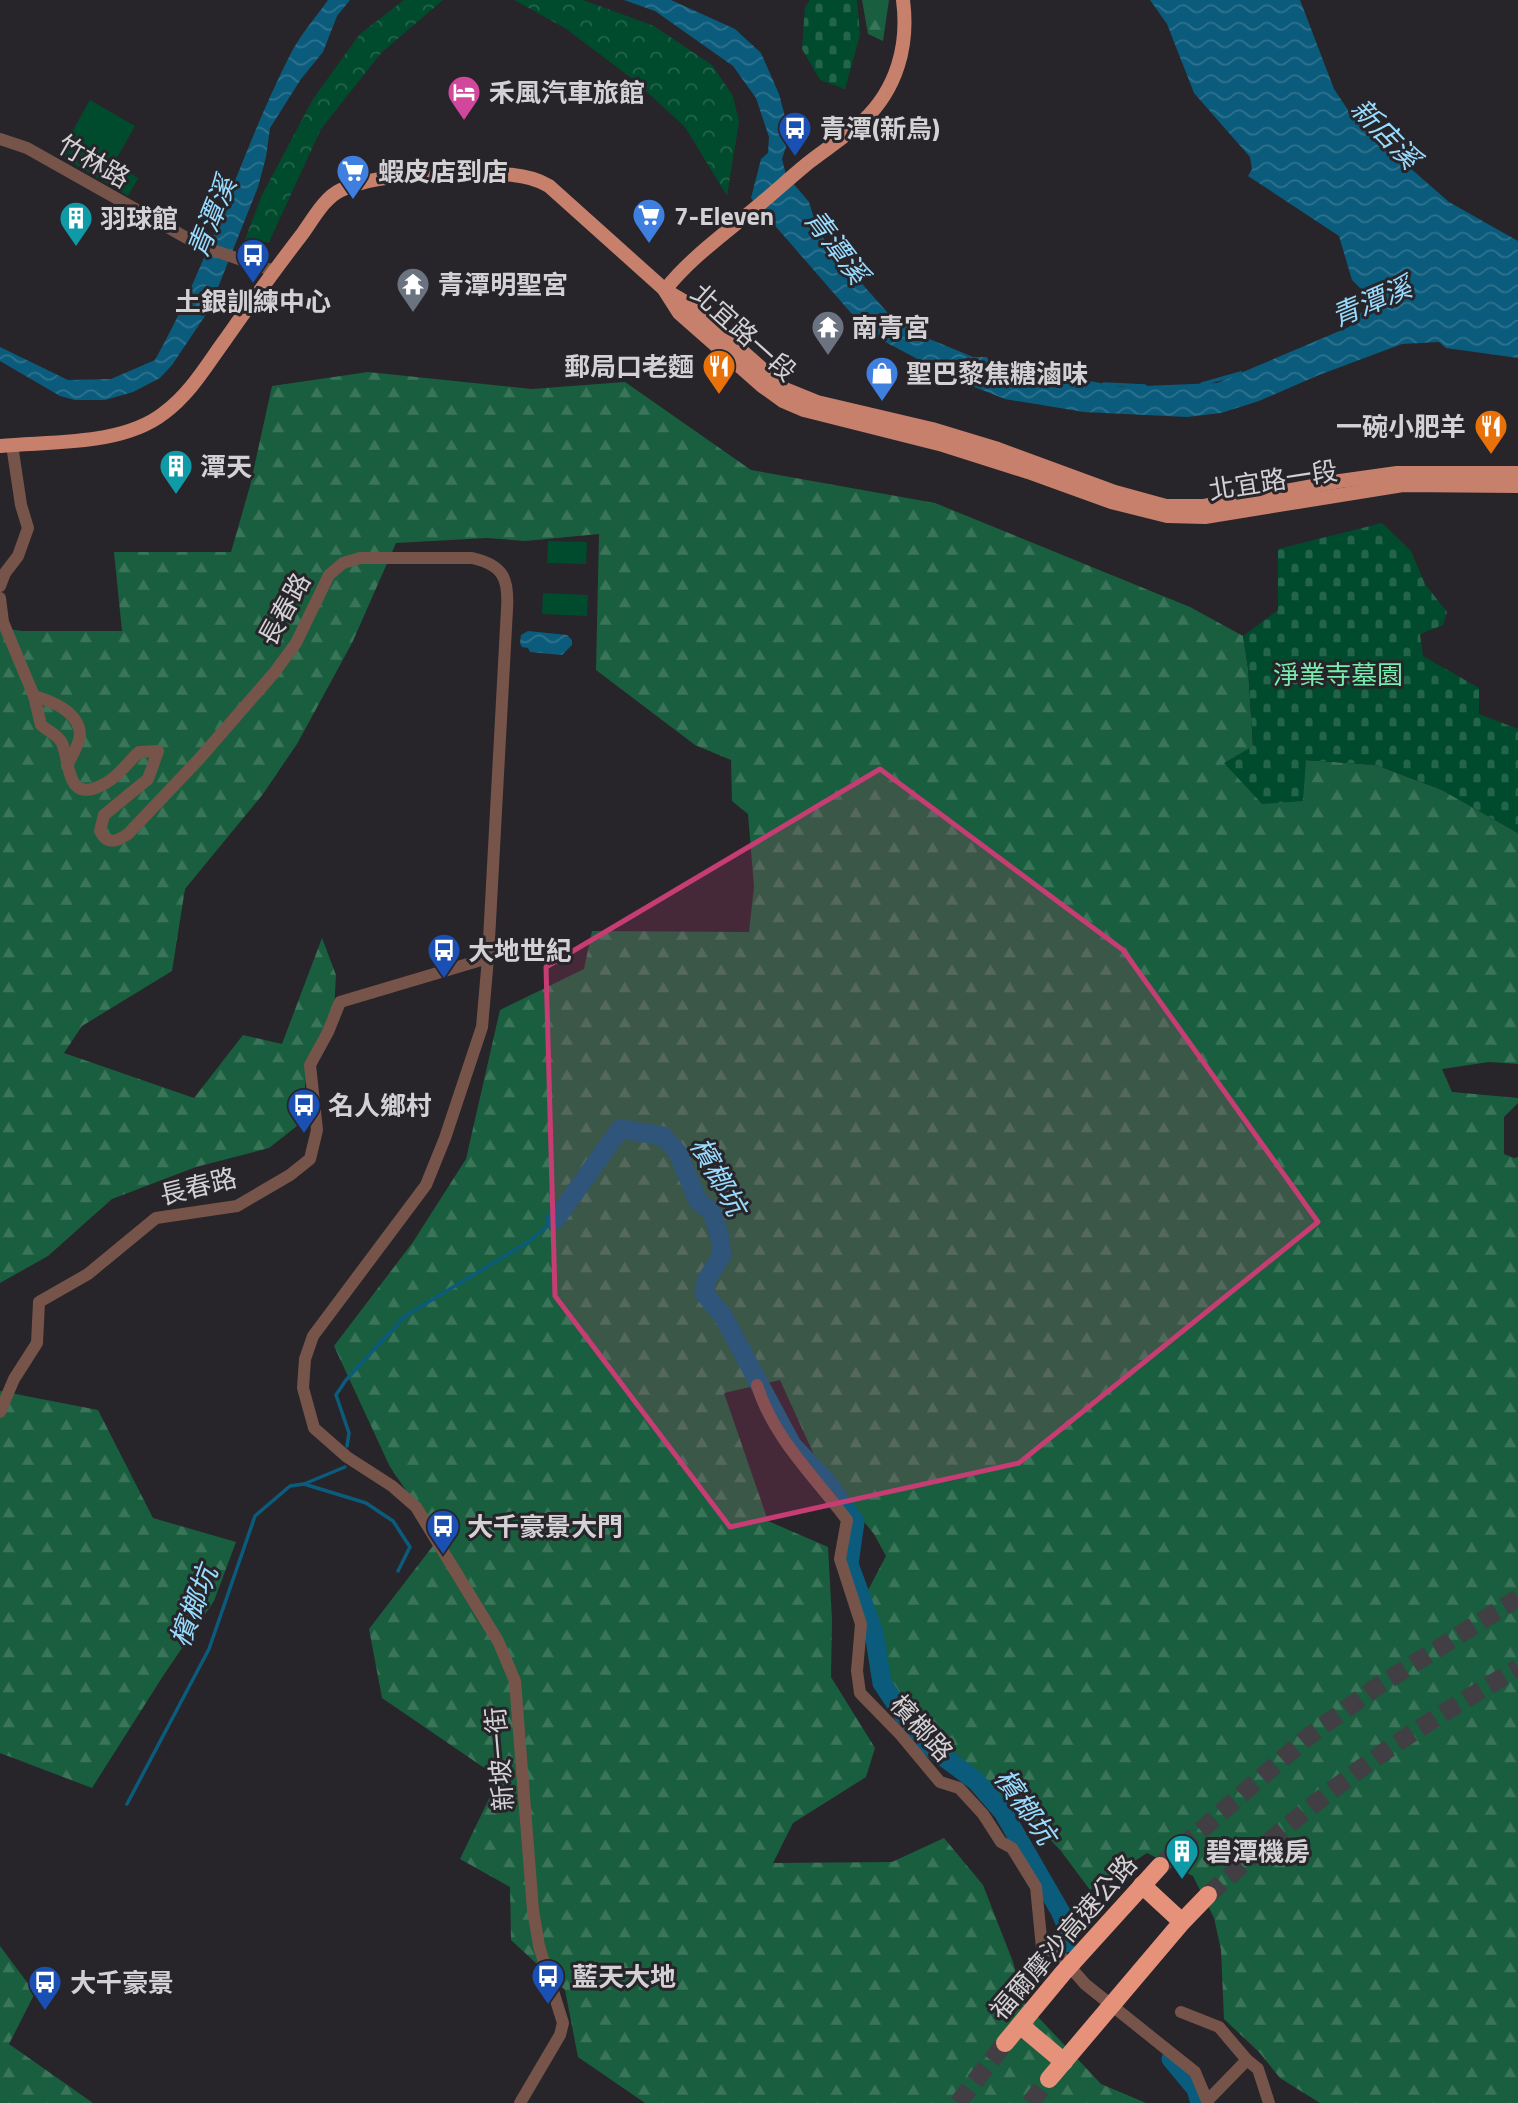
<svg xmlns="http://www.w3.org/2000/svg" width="1518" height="2103" viewBox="0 0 1518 2103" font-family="'Titillium Web','Noto Sans TC',sans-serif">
<defs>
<pattern id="forest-firs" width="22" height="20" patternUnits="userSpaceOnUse" patternTransform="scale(1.75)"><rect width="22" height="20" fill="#195e3e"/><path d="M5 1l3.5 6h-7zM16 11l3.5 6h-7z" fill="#3a7459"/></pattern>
<pattern id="cemetery-stones" width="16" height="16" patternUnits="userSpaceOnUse" patternTransform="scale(1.75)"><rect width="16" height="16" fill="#004b2d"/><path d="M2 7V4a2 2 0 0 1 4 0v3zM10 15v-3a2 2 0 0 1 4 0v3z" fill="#24644b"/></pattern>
<pattern id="park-crowns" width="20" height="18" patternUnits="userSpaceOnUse" patternTransform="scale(1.75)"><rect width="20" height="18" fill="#004b2d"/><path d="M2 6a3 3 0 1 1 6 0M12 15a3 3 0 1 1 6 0" fill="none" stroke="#24644b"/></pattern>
<pattern id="water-waves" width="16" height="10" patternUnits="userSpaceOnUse" patternTransform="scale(1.75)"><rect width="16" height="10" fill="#0b5c7c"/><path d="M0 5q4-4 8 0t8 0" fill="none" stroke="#2e728e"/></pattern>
</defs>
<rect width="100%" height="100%" fill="#27252a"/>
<g fill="url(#forest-firs)">
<polygon points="862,0 889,0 883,41 868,34"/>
<polygon points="368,372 532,389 625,382 751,470 935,503 1190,607 1243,636 1248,668 1253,747 1305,760 1376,765 1442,790 1518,833 1518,1064 1489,1062 1442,1069 1452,1092 1518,1098 1518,1103 1504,1117 1504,1154 1514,1158 1518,1157 1518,2103 1320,2103 1280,2078 1259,2052 1224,2019 1221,1950 1214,1918 1193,1876 1147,1853 1090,1890 1061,1851 1027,1815 975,1782 889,1709 865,1596 886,1556 874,1534 820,1468 780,1380 724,1393 768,1521 828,1547 832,1620 831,1677 875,1748 866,1777 793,1823 773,1863 892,1862 944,1838 983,1885 1013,1962 1024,2002 1101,2084 1146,2103 645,2103 578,2057 565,1990 511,1940 510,1887 460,1859 499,1778 382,1698 369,1629 439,1538 390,1467 334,1346 413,1242 466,1159 500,1010 584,969 592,931 749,932 754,887 748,814 732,801 731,760 695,745 596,670 599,534 525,541 487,538 396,543 352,643 297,744 263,794 185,889 172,971 82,1026 64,1053 194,1098 243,1035 282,1044 322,938 336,975 334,1011 307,1063 302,1122 269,1148 196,1167 112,1199 48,1256 0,1283 0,628 22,631 122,631 114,552 231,552 250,486 272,386"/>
<polygon points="0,1391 98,1410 153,1518 236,1542 214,1601 163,1676 92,1788 0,1753"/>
<polygon points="0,1946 35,1993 9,2044 93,2103 0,2103"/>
</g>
<g fill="url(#cemetery-stones)">
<polygon points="810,0 857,0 860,35 845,89 820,80 802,49 805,7"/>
<polygon points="1382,523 1411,551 1425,584 1447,612 1443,625 1420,634 1423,656 1479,688 1479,714 1518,729 1518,833 1442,790 1376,765 1306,760 1303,801 1262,804 1224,763 1253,746 1248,668 1243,636 1278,610 1278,549"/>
</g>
<g fill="url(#park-crowns)">
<polygon points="404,0 443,0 381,53 321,129 269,242 243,245 262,195 313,99 360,34"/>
<polygon points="514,0 583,0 654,26 712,65 733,96 739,122 727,196 685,127 634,80 565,28"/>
</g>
<g fill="#004b2d">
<polygon points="90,100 135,126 114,163 138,178 128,196 59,155"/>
<polygon points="548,541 587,542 586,564 547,563"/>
<polygon points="543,593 588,595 587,616 542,614"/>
</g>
<g fill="url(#water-waves)">
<path d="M328,0H350L337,16L323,52L301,79L270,128L266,157L258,187L209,310L172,365L160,378L133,392L105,400H75L60,396L0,361V347L68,380L111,379L155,360C210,262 240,153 291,53C301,34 316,17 328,0Z"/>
<polygon points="624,0 671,0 735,29 761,53 779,94 790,135 782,159 786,175 809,202 817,228 827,244 887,312 927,338 973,357 987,357 989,362 1121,387 1217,383 1349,327 1372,300 1352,280 1339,236 1248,176 1252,169 1250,157 1194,93 1167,24 1150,0 1300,0 1334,89 1354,119 1449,202 1518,241 1518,358 1446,348 1439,342 1402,344 1319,375 1259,401 1221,413 1187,417 1084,412 1005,399 959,381 876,337 851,313 751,198 761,159 768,153 769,137 756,98 733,66 655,11"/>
<polygon points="528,631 567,635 572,640 572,645 562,655 530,652 528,648 522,647 520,643 521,635"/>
</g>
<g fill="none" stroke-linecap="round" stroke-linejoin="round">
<g stroke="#0b5c7c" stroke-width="3.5">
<polyline points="1104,384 1145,386"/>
<polyline points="1202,384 1241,373"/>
<polyline points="347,1446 349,1433 336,1395 346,1380 405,1316 528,1242 555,1220"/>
<polyline points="304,1484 366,1503 393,1521 410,1547 398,1571"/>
<polyline points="127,1804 209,1649 255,1516 290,1486 304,1484 345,1467"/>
</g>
<g stroke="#0b5c7c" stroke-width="19">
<polyline points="555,1220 620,1129 663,1136 678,1153 698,1201 712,1212 720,1238 722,1255 707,1279 704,1293 723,1316 792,1445 827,1482 855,1522 849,1564 874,1633 882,1683 904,1716"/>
<polyline points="909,1724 922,1741 976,1781 1003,1812 1060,1911 1066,1925 1066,1943"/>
<polyline points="1171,2059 1196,2089 1200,2103"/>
</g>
<g stroke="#413f44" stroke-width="18" stroke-dasharray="18 9" stroke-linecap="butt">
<polyline points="1160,1866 1305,1739 1375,1688 1518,1598"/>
<path d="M1208,1895C1255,1853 1301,1813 1352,1775C1404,1736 1461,1702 1518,1668"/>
<polyline points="958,2103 1005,2043"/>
<polyline points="1030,2103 1049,2079"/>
</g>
<g stroke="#77544a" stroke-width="12">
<polyline points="0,139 27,148 201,246 274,271"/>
<polyline points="0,586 5,573 18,556 28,528 21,505 12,445"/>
<path d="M0,598L3,622L34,696L41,725C47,730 59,736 62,743C71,766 66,806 106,783C119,776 128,762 139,752L158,751L148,779L104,815L100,831C107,845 116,842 128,834L200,758L274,673L296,643L329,575L343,563L360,558H472C503,565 509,578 507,609L488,958L482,1027L445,1138L426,1185L313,1336L305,1359L303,1388L314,1428L347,1457L392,1486L416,1507L498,1641L515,1681L533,1910L539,1946L563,2023L560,2035L520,2103"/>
<path d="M34,696C52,701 79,712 80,734C80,744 71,757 67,766"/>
<path d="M757,1385C773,1438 815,1477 847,1520L840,1559L861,1624L857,1671L860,1693L899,1733L940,1782L959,1788L983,1814L1001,1842L1012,1848L1036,1887L1042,1948L1058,1953L1085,1984L1195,2072L1208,2103"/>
<polyline points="0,1412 14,1379 37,1343 39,1302 88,1274 156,1218 237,1206 290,1175 310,1159 317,1130 310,1065 328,1032 340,1002 488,958"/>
<polyline points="1181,2012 1219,2027 1247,2060 1208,2100"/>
<polyline points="1247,2060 1258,2069 1269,2103"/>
</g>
<g stroke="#c7806c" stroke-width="14">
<path d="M665,290C686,263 716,240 743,218C765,201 786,181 808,163C826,149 846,136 863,121C897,89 909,45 903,0"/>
<polyline points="665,291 679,313 762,386 783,401 804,410 943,445 1028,472 1111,502 1167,516 1205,517 1403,485 1518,486"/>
<path d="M0,446C51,441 122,446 164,413C190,394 206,366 225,340C250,304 276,268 303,233C313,219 325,197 341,190C374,175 415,175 451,175C482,175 521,169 549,186L665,290L689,304L785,389L817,402L932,429L998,449L1115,492L1166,506H1204L1340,481L1397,473H1518"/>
</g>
<g stroke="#e6917a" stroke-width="18">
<polyline points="1142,1885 1182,1922"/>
<polyline points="1020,2025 1064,2062"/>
<polyline points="1005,2043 1063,1973 1160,1866"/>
<polyline points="1049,2079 1182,1922 1208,1895"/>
</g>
</g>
<path fill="#c53d73" fill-opacity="0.2" stroke="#c53d73" stroke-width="5" stroke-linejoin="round" d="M880,769L1123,950L1318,1222L1019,1463L730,1527L555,1296L546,967Z"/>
<defs>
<symbol id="hotel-pin" viewBox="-11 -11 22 30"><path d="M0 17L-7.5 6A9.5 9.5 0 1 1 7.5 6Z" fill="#d1479c" stroke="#27252a"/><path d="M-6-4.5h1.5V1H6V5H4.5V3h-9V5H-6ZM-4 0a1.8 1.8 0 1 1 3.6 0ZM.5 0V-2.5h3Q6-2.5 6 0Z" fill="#fff"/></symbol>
<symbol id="bus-pin" viewBox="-11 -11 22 30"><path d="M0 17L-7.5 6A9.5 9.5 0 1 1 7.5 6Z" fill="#1a4fb4" stroke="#27252a"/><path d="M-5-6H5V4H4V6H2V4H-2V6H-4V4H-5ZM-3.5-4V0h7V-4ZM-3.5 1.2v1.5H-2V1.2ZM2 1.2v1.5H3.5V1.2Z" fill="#fff"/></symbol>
<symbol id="supermarket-pin" viewBox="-11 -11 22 30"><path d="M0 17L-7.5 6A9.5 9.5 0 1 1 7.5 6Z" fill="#3f7fe0" stroke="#27252a"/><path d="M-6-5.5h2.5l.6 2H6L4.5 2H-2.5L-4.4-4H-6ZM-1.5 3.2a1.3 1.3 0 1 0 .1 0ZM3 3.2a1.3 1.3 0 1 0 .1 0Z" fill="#fff"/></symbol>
<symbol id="building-pin" viewBox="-11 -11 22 30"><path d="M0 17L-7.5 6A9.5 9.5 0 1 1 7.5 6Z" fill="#0f9aa8" stroke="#27252a"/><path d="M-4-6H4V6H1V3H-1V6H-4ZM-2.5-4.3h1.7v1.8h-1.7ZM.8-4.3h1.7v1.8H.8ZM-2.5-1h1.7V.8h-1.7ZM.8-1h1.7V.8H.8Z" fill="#fff"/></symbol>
<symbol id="temple-pin" viewBox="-11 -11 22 30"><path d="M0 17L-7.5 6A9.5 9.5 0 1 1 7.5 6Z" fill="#6b7280" stroke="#27252a"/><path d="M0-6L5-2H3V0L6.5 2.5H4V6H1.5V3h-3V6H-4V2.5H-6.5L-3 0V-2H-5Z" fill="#fff"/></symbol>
<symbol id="restaurant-pin" viewBox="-11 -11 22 30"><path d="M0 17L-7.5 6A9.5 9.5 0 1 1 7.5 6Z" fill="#e8710a" stroke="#27252a"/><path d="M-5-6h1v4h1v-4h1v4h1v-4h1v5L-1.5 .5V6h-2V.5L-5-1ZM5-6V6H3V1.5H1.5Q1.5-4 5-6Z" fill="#fff"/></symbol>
<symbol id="shop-pin" viewBox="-11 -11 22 30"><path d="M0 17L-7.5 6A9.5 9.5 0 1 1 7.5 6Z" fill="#3f7fe0" stroke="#27252a"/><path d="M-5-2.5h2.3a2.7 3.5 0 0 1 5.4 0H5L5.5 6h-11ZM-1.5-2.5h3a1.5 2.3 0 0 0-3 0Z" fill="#fff"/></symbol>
</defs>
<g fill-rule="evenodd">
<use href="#hotel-pin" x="445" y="73" width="38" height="52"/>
<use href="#bus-pin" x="776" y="109" width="38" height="52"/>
<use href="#supermarket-pin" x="334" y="152" width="38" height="52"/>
<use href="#supermarket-pin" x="630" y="196" width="38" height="52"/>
<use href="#building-pin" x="57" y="199" width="38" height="52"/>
<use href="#bus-pin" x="234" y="236" width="38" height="52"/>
<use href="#temple-pin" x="394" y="265" width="38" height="52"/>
<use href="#temple-pin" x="809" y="308" width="38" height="52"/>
<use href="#restaurant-pin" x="700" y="347" width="38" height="52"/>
<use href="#shop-pin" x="863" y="354" width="38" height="52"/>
<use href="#restaurant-pin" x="1472" y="407" width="38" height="52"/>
<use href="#building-pin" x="157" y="447" width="38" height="52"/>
<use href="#bus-pin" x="425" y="931" width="38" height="52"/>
<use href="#bus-pin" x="285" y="1086" width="38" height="52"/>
<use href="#bus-pin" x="424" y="1507" width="38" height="52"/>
<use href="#building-pin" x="1163" y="1832" width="38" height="52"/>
<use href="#bus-pin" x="529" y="1957" width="38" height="52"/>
<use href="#bus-pin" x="26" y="1963" width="38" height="52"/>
</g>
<g text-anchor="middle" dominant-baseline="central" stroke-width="6" stroke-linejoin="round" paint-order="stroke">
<g font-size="26" font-weight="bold" fill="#d3d1d4" stroke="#27252a" text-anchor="start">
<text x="489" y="92">禾風汽車旅館</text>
<text x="820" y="128">青潭(新烏)</text>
<text x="378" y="171">蝦皮店到店</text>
<text x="674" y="215">7-Eleven</text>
<text x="100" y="218">羽球館</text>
<text x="438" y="284">青潭明聖宮</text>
<text x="253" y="301" text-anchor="middle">土銀訓練中心</text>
<text x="852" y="327">南青宮</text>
<text x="694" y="366" text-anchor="end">郵局口老麵</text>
<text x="906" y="373">聖巴黎焦糖滷味</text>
<text x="1466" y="426" text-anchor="end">一碗小肥羊</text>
<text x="200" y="466">潭天</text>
<text x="468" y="950">大地世紀</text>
<text x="328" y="1105">名人鄉村</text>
<text x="467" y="1526">大千豪景大門</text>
<text x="1206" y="1851">碧潭機房</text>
<text x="572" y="1976">藍天大地</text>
<text x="70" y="1982">大千豪景</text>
</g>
<g font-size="26" fill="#d3d1d4" stroke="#27252a">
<text transform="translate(94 161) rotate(30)">竹林路</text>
<text transform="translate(744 332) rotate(42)">北宜路一段</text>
<text transform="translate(1273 480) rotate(-9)">北宜路一段</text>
<text transform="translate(284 609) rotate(-61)">長春路</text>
<text transform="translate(198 1186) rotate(-14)">長春路</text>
<text transform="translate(922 1728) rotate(48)">檳榔路</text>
<text transform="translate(499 1759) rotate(-95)">新坡一街</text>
<text transform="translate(1063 1937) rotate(-49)">福爾摩沙高速公路</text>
</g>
<g font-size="26" fill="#76ecad" stroke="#27252a">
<text x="1338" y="674">淨業寺墓園</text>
</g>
<g font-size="28" font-style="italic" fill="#98dbfe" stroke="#27252a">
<text transform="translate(1386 133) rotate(46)">新店溪</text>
<text transform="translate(211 217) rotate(-68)">青潭溪</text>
<text transform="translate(837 246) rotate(53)">青潭溪</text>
<text transform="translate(1371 301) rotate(-23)">青潭溪</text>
<text transform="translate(719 1176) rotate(61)">檳榔坑</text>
<text transform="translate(193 1606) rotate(-69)">檳榔坑</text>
<text transform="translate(1026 1806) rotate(55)">檳榔坑</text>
</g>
</g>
</svg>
